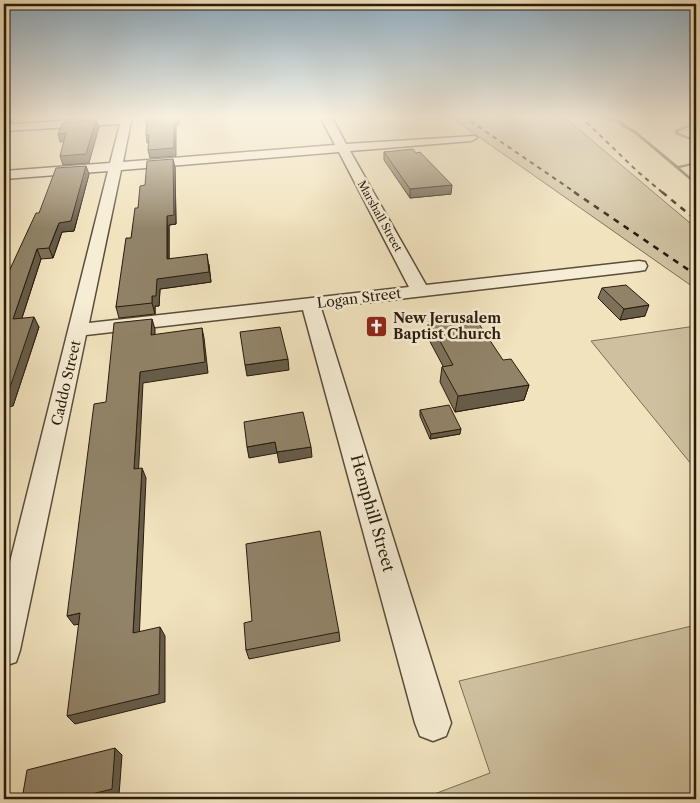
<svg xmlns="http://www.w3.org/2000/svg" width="700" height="803" viewBox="0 0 700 803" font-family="'Libre Caslon Text',serif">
<rect width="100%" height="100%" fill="#f1e3be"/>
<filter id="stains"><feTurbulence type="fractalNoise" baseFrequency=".004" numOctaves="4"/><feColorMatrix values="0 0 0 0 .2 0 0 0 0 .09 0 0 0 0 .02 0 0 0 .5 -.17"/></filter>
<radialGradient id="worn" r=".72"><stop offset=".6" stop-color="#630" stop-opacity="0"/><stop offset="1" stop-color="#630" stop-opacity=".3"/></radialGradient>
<g fill="#cfc1a0" stroke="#7c6e56">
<polygon points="449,116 563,116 696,228 696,289"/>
<polygon points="696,326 696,470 591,341"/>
<polygon points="696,625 696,799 421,799 490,773 459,681"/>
</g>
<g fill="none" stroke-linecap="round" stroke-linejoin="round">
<g fill="#786a52" fill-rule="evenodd">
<polygon points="602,116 622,121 624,124 636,131 678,166 696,162 696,164 680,168 696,182 696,185 634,133 621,126 619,123 602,118"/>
<polygon points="688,125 691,126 678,132 679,133 696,140 696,142 675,134 675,130"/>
</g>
<defs>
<path id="street" d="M132,116L123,162L335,145L320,116H331L346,144L475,136L477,138L471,141L350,151L426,285L639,261L645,262L647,266L645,270L639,271L321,308L451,723L446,736L433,741L420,736L415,723L303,310L86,335L20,650L16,662L4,666V586L108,171L4,179V171L110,163L120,124L4,131V125ZM339,152L409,287L89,323L121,170Z"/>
</defs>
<use href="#street" stroke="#5b4d38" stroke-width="3"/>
<use href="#street" fill="#f6edd5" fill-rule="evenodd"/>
<g stroke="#291b0b" stroke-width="2" stroke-dasharray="4.5 4.5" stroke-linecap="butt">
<polyline points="463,116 576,193"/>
<polyline points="580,116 637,171 663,193"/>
</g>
<g stroke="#291b0b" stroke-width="2.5" stroke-dasharray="6 6" stroke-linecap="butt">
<polyline points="574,192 696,275"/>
<polyline points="662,192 696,220"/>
</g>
</g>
<g fill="#7d7159" stroke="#291b0b">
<polygon points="384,152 451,194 410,198 384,160"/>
<polygon points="175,167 176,224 169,225 169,259 209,264 211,282 160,289 159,306 155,306 155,314 119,318 116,307 138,208 145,185"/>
<polygon points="89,174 74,231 62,232 53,258 41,259 22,318 39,327 13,406 5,280 39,213"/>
<polygon points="602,288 645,316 620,320 598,298"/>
<polygon points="429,321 503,360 529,385 524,400 455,412 440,382 442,367 443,366 427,336"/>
<polygon points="420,410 460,434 430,439 420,416"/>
<polygon points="252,621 339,632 340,641 249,659 246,650"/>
</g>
<g fill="#665c49" stroke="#291b0b">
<polygon points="4,116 18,116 12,123 4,124"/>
<polygon points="69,116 99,116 70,118"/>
<polygon points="178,116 179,116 179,125 176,125 176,156 150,158 148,150 174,118"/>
<polygon points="96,120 99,127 89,163 63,165 60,156"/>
<polygon points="4,128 6,133 4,136"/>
<polygon points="66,133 68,141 60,142 58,134"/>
<polygon points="146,135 149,135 151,143 147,143"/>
<polygon points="173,159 175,167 176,224 169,225 169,269 167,259 167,216"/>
<polygon points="86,166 89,174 74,231 62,232 53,258 49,248 59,223"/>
<polygon points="452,185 451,194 410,198 410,189"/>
<polygon points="37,249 41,259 18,330 13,319"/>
<polygon points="207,254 211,282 160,289 159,306 155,306 155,314 152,303 152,296 157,279"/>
<polygon points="649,305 645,316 620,320 624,309"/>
<polygon points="34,317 39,327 13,406 4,408 4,396"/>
<polygon points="152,319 155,329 155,345 151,335"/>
<polygon points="202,328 204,338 208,373 143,383 138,480 134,469 140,372"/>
<polygon points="288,359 289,370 247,376 245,365"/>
<polygon points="529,385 524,400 455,412 458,396"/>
<polygon points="461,429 460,434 430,439 431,434"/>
<polygon points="275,442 277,453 249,458 247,447"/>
<polygon points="311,447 312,457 279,463 277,452"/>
<polygon points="142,468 146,478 139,642 133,633"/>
<polygon points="80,613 87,623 74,625 67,616"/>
<polygon points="160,627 165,636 165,702 75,724 67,716"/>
<polygon points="115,748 122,755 119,795 104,799 88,799 88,795"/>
</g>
<g fill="#918368" stroke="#291b0b">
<polygon points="147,116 178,116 178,118 174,118 174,148 148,150 149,135 146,135"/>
<polygon points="96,120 86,154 60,156 66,133 58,134 63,122"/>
<polygon points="413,149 416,153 420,152 452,185 410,189 384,152"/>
<polygon points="173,159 174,215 167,216 167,259 207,254 209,272 157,279 156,296 152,296 152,303 116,307 126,238 131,238 135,208 138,208 140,186 145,185 147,161"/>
<polygon points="86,166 71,221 59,223 49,248 37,249 13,319 34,317 7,396 4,396 4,280 5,280 36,213 39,213 56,168"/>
<polygon points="626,285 649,305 624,309 602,288"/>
<polygon points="473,315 503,360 511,359 529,385 458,396 442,367 453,365 429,321"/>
<polygon points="152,319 151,335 202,328 205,362 140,372 134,469 142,468 133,633 160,627 159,694 67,716 80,613 67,616 94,404 106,402 114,323"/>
<polygon points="280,327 288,359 245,365 240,332"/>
<polygon points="449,405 461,429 431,434 420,410"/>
<polygon points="303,412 311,447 277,452 275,442 247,447 244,422"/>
<polygon points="320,531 339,632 246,650 244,623 252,621 246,544"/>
<polygon points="115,748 112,789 88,795 88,799 22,799 27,770"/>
</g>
<linearGradient id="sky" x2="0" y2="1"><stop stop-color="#90acbf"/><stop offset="0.51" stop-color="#f9f2e2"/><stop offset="1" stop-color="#f9f2e2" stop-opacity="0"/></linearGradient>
<rect width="700" height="229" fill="url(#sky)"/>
<defs>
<symbol id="church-square" viewBox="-11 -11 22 22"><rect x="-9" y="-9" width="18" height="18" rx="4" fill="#8f2418" stroke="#f6edd5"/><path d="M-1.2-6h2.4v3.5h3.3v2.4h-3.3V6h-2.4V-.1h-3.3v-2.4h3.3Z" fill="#fff"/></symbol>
</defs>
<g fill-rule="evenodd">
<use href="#church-square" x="364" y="314" width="25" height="25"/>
</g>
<g text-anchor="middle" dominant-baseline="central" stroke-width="5" stroke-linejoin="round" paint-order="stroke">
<g font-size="11" fill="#291b0b" stroke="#f6edd5">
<text transform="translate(380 216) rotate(61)">Marshall Street</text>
</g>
<g font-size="14" fill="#291b0b" stroke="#f6edd5">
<text transform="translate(359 298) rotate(-7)">Logan Street</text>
<text transform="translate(66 383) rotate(-77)">Caddo Street</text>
</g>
<g font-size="14" font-weight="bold" fill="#291b0b" stroke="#f6edd5" text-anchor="start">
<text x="393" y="318">New Jerusalem<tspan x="393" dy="16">Baptist Church</tspan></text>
</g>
<g font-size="16" fill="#291b0b" stroke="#f6edd5">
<text transform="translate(373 513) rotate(74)">Hemphill Street</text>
</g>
</g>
<rect width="700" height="803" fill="none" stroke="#f1e3be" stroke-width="20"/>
<rect x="5" y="5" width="690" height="793" fill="none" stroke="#291b0b" stroke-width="2.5"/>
<rect x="10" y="10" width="680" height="783" fill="none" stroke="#291b0b"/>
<rect width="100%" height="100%" filter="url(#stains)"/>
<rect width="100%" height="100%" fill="url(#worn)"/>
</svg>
